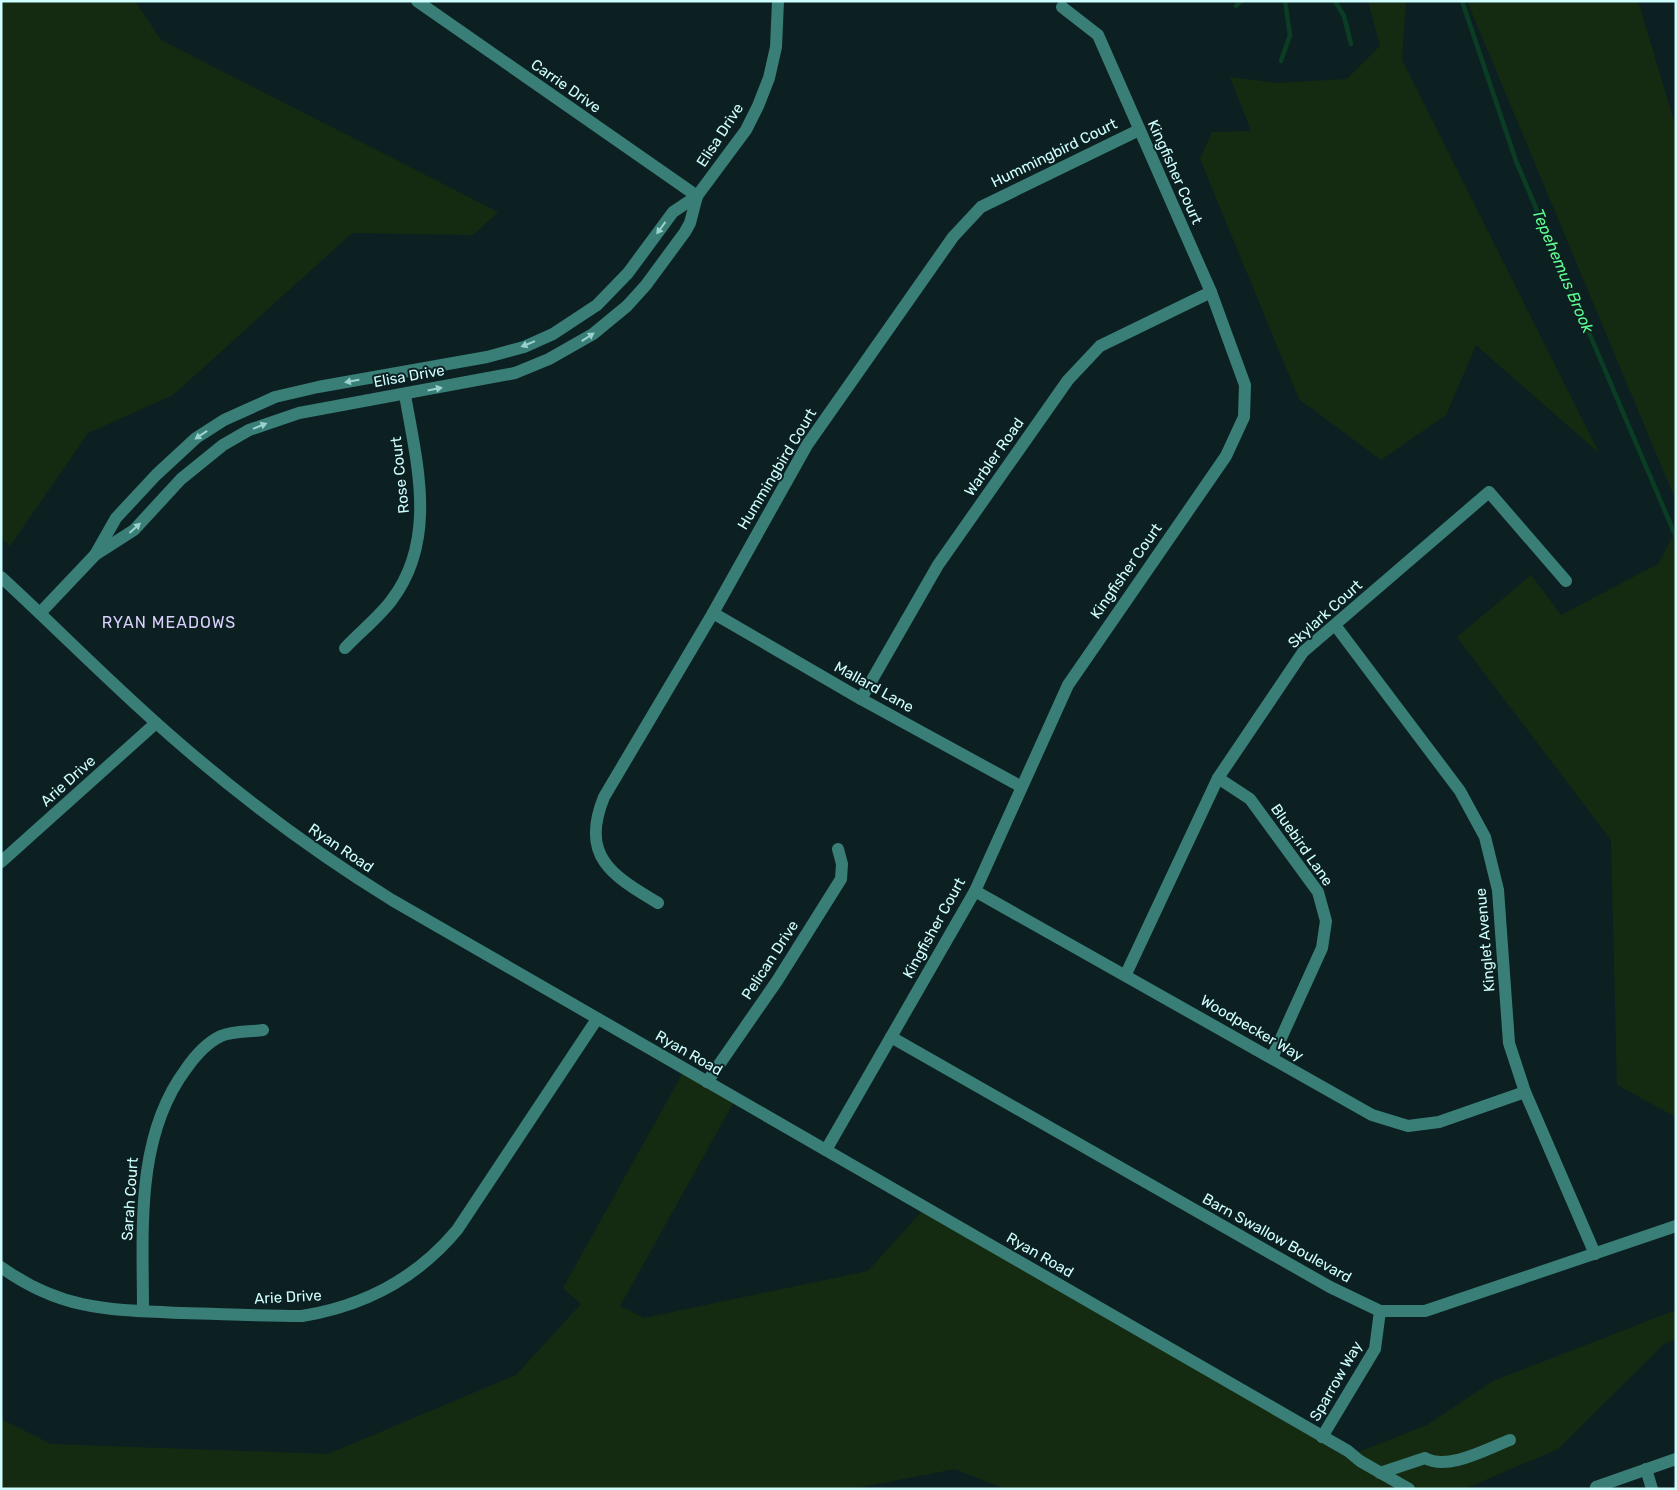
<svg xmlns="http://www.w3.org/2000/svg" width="1677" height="1490" viewBox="0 0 1677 1490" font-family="Rubik,sans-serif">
<rect width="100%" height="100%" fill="#0d2021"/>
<g fill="#152b11">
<polygon points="1,1 135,1 161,40 498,212 473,235 352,233 173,395 88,433 10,546 1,538"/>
<polygon points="1368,1 1406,1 1402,60 1599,453 1476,345 1446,415 1381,460 1299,399 1200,159 1212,132 1251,131 1230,77 1277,83 1347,79 1380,46"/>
<polygon points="1467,1 1638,1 1676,128 1676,501"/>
<polygon points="1676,531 1676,1117 1617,1085 1611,840 1457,637 1531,575 1561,615 1658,564"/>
<polygon points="685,1069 736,1098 620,1306 644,1318 868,1271 925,1208 1353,1454 1427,1425 1493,1381 1676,1310 1676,1339 1664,1344 1558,1449 1464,1489 1005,1489 955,1469 851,1489 1,1489 1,1419 51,1444 328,1454 516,1375 581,1304 563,1288"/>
</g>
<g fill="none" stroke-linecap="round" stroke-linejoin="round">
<g stroke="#0a3d24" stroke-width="4.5">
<polyline points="1335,1 1344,16 1351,44"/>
<polyline points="1462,1 1516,161 1676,537"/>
<polyline points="1236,6 1241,1"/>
<polyline points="1281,61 1290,35 1285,1"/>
</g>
<g stroke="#397f78" stroke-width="12">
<polyline points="417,1 697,196"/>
<polyline points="95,555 116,518 156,475 196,438 224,420 275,397 318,387 487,357 524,347 553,334 597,305 628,273 673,212 697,196 746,130 758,106 769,78 776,47 778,1"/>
<path d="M1,577C61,632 117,690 179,743C246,801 316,853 392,900L1348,1451L1360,1461L1409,1489"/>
<polyline points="40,613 95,555 134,530 181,479 223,445 249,430 299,413 515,373 549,359 593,334 627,306 646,285 685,232 690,223 697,196"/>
<polyline points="713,613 861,699 1020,786"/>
<polyline points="1335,625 1460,791 1485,837 1498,890 1509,1043 1525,1092 1595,1254"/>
<path d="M345,648C360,632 378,618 391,601C438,540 417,464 405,395"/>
<polyline points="861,699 938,565 1068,380 1100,346 1211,292"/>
<polyline points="1218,778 1250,799 1318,892 1326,921 1322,948 1272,1058"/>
<polyline points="1,862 156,723"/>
<polyline points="975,891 1372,1115 1408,1126 1439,1122 1525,1092"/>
<path d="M658,903C611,875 580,856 604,797L713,613L807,445L953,237L981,207L1139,130"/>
<polyline points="1126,974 1218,778 1303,652 1489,492 1566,581"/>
<polyline points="891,1037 1330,1287 1380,1311 1425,1311 1676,1226"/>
<polyline points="707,1082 777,981 841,879 842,864 838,849"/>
<polyline points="826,1150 975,891 1068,685 1226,456 1244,417 1245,385 1211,292 1098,35 1062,7"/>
<path d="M1,1267C62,1311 111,1310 183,1313C223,1314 262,1316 302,1316C365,1306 416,1279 457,1230L597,1019"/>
<path d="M143,1311C143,1230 135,1137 186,1069C195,1056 206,1043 221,1036C233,1031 250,1032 263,1030"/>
<polyline points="1322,1437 1375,1349 1380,1311"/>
<polyline points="1646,1469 1652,1489"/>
<path d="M1380,1473L1425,1458C1448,1471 1486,1449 1510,1440"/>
<polyline points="1596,1487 1676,1459"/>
</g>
</g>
<defs><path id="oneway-solid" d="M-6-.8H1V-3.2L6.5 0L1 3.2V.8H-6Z" transform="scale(1.25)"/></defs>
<g fill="#9ad2ce">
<use href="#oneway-solid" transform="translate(661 228) rotate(126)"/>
<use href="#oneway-solid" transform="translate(588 337) rotate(-33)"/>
<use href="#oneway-solid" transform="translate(528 344) rotate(158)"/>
<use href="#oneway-solid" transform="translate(352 381) rotate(170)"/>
<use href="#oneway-solid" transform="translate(435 389) rotate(-11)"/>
<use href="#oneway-solid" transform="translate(260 426) rotate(-22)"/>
<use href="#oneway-solid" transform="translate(201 435) rotate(146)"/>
<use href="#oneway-solid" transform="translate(135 528) rotate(-42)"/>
</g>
<g text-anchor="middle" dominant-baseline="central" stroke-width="4" stroke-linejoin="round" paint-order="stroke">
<g font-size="15" fill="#cefefd" stroke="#0d2021">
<text transform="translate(566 86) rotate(35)">Carrie Drive</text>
<text transform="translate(720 135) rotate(-57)">Elisa Drive</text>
<text transform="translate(1054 153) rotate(-26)">Hummingbird Court</text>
<text transform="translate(1175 172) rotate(66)">Kingfisher Court</text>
<text transform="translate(409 376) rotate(-10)">Elisa Drive</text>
<text transform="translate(994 457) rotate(-55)">Warbler Road</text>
<text transform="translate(777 469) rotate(-59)">Hummingbird Court</text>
<text transform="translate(400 475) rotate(-96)">Rose Court</text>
<text transform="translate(1126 571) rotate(-55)">Kingfisher Court</text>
<text transform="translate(1325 614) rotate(-42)">Skylark Court</text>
<text transform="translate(874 687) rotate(29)">Mallard Lane</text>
<text transform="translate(68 781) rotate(-42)">Arie Drive</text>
<text transform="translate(1302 845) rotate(55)">Bluebird Lane</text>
<text transform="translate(341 848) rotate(34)">Ryan Road</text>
<text transform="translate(934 928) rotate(-61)">Kingfisher Court</text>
<text transform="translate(1485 940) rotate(-95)">Kinglet Avenue</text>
<text transform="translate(770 960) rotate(-57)">Pelican Drive</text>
<text transform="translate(1252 1028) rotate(30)">Woodpecker Way</text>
<text transform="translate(689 1053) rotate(30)">Ryan Road</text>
<text transform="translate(130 1199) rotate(-86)">Sarah Court</text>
<text transform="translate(1277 1238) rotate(29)">Barn Swallow Boulevard</text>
<text transform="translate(1040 1255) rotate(30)">Ryan Road</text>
<text transform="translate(288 1297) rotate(-3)">Arie Drive</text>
<text transform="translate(1336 1381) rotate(-60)">Sparrow Way</text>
</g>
<g font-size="16" font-style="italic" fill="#5efd91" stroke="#0d2021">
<text transform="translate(1563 271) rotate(67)">Tepehemus Brook</text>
</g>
<g font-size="16" letter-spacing="1" fill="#dad0fe" stroke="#0d2021">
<text x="169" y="622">RYAN MEADOWS</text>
</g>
</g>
<rect width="1677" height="1490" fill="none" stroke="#cefefd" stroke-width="5"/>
</svg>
